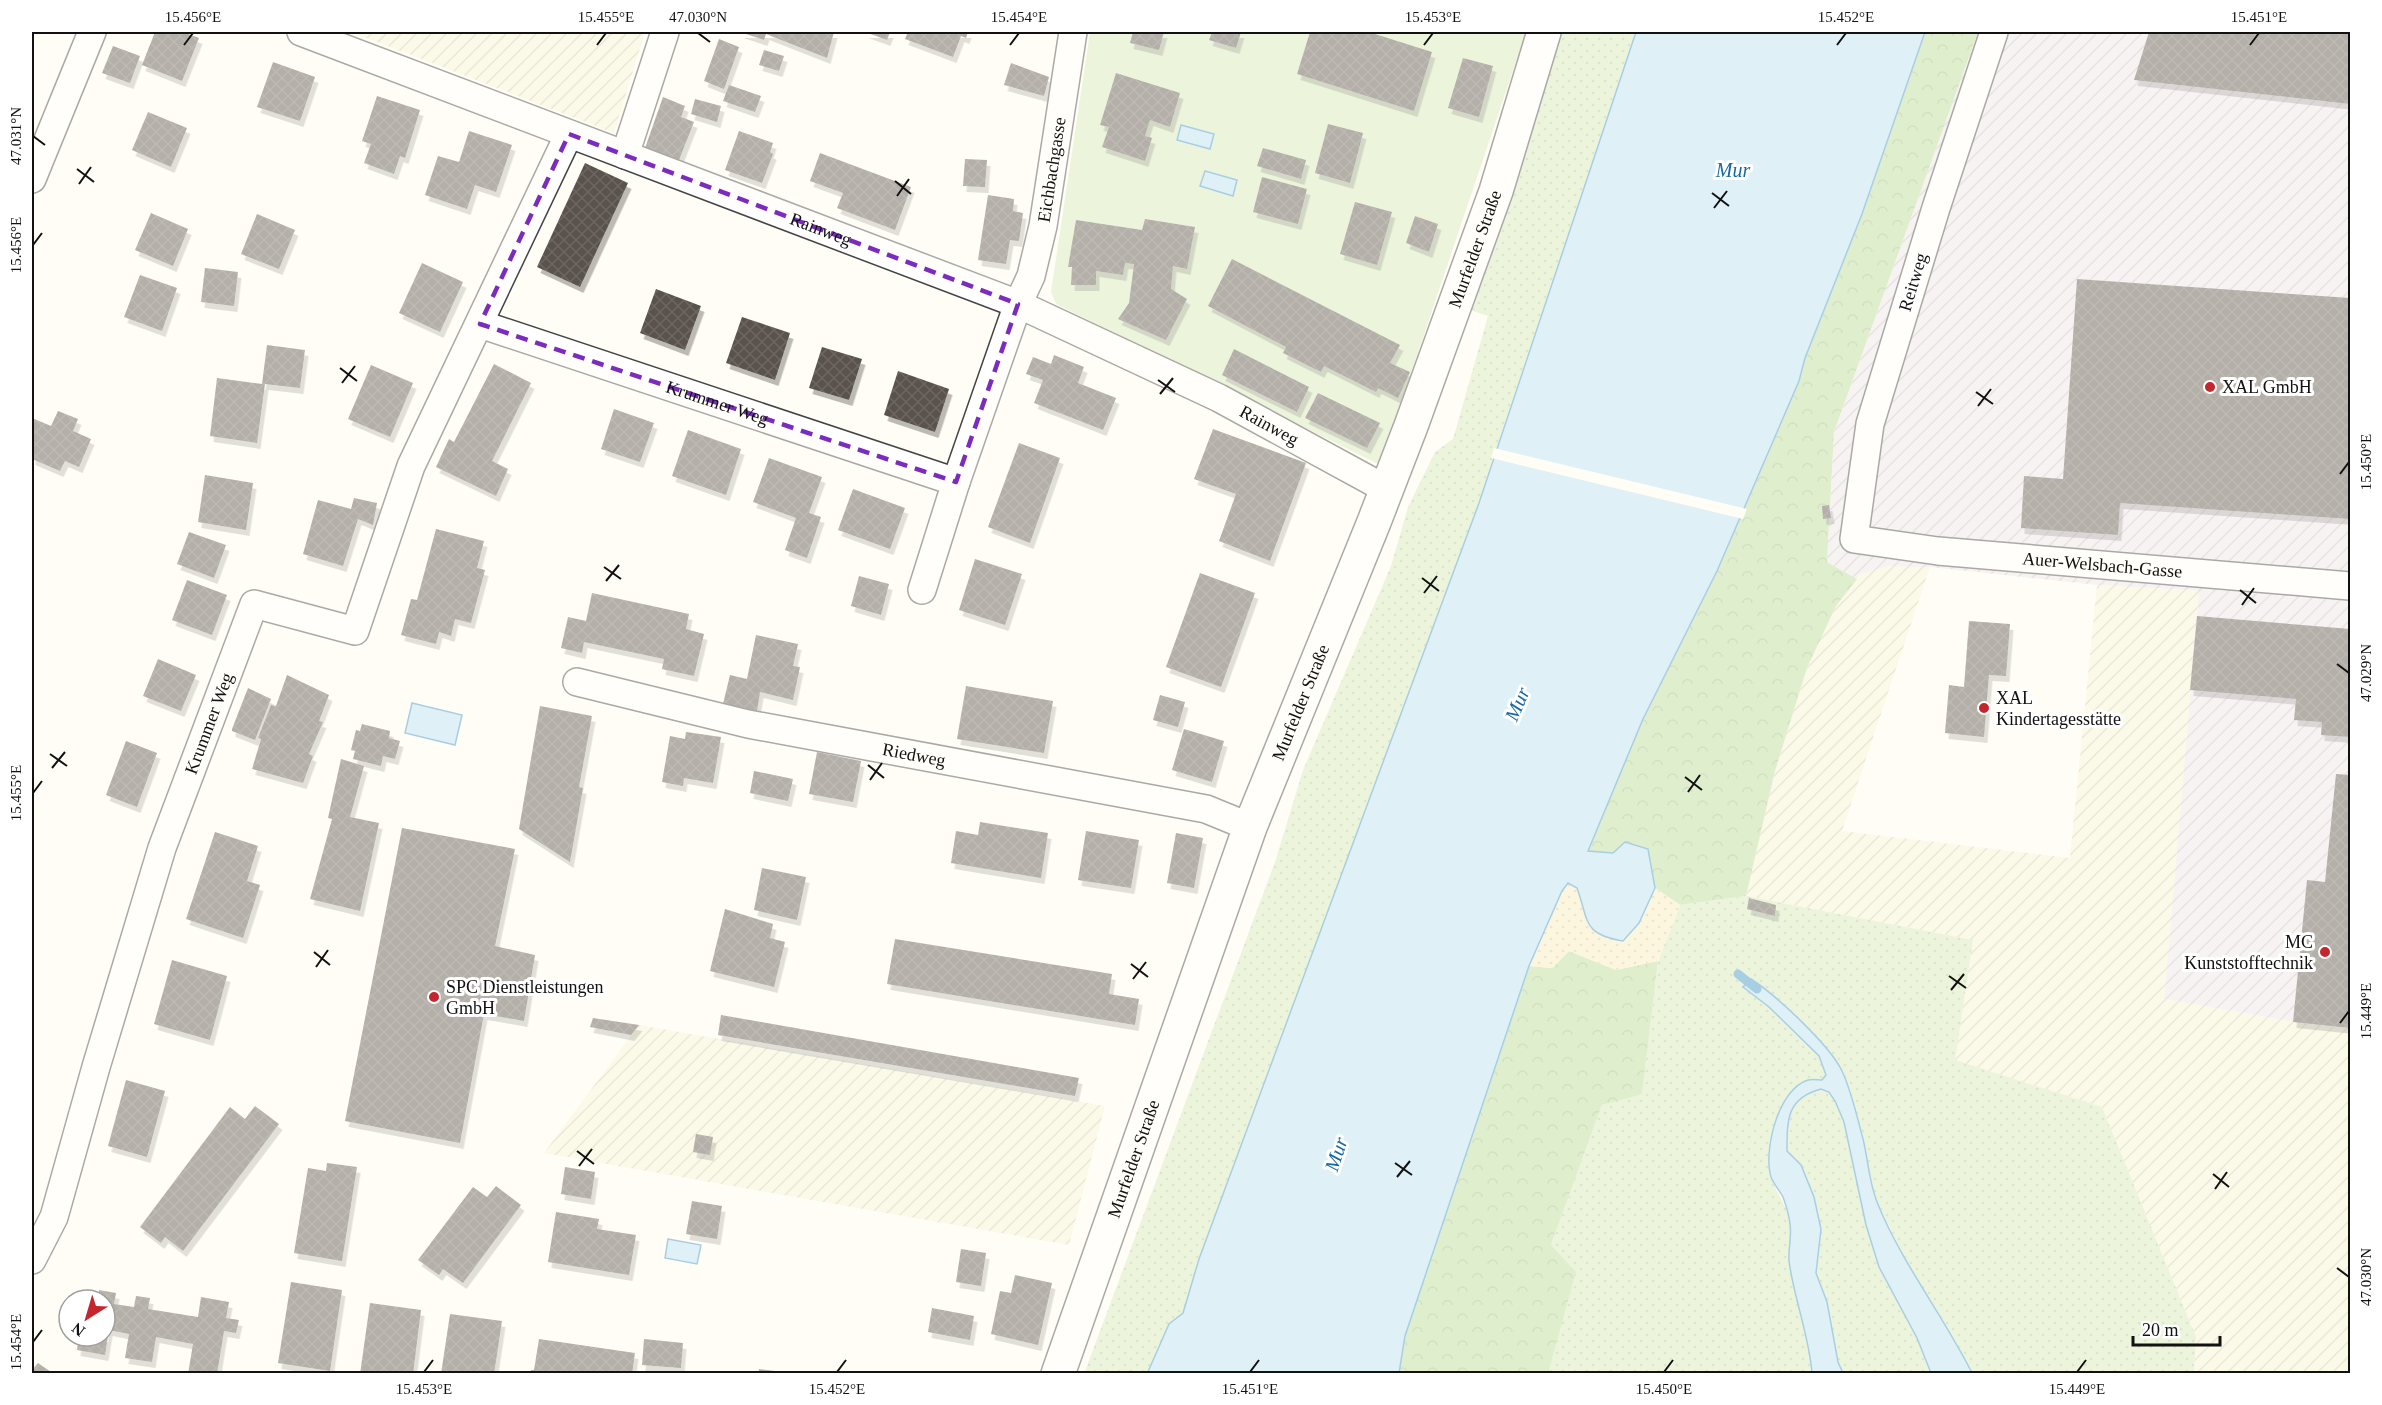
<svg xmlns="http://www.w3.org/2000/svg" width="2382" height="1405" viewBox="0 0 2382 1405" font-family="'Times New Roman',serif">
<defs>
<pattern id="industrial-furrows" width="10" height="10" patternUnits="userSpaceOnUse" patternTransform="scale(1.5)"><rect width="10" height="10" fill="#eee6ef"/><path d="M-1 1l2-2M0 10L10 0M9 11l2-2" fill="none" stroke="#cbc4cc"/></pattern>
<pattern id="farmland-furrows" width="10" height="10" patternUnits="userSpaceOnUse" patternTransform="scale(1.5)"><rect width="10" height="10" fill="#f6f3d4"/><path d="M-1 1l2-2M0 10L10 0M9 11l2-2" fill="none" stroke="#d2cfb5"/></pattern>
<pattern id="grass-dots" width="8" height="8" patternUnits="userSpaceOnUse" patternTransform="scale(1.5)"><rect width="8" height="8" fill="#d5ebbd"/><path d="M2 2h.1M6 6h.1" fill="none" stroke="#b6c8a1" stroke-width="1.8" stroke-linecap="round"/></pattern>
<pattern id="forest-crowns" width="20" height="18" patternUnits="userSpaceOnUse" patternTransform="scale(1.5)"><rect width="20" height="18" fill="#b9dc9c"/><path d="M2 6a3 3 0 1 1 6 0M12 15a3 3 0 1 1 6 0" fill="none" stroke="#9ebc85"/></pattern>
<pattern id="sand-dots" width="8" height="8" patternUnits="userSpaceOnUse" patternTransform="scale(1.5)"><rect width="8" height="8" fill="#fbeec1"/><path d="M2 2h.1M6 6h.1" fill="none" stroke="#d6cba5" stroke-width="1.8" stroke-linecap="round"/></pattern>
<pattern id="building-cross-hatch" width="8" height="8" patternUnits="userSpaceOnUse" patternTransform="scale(1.5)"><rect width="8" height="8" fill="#5a524d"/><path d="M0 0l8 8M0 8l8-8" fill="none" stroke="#6d6662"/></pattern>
<filter id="shadow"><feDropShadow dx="3.5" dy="6" stdDeviation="0" flood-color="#0004"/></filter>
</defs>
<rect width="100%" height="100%" fill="#fffdf5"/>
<polygon fill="url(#industrial-furrows)" points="1978,32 2350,32 2350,1028 2293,1022 2164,999 2199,591 2097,585 1930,567 1860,574 1857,579 1827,562 1834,432"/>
<g fill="url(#farmland-furrows)">
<polygon points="351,32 645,32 614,133"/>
<polygon points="1888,566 1930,567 1842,831 2070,858 2097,585 2199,591 2164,999 2293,1022 2350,1028 2350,1373 2194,1373 2196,1337 2102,1107 1954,1060 1973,940 1746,896 1775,771 1807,668 1836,606 1860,574"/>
<polygon points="639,1025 1105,1106 1069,1245 544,1153"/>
</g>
<g fill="url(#grass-dots)">
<polygon points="1555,32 1636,32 1479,503 1199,1259 1183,1314 1169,1324 1147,1373 1084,1374 1275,862 1303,770 1391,566 1408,507 1435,452 1453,439 1488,316 1470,310"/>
<path d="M1746,896L1973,940L1955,1060L2102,1107L2196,1337L2194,1373H1972L1955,1340L1907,1263L1876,1200L1862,1137L1841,1070L1826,1075L1822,1080H1808C1799,1091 1784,1103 1778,1115C1769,1131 1765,1161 1771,1178C1777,1194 1788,1207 1791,1225C1792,1237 1788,1249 1789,1261C1795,1299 1809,1335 1812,1373L1547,1374L1551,1245L1602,1105L1642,1093L1658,961L1680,905Z"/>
<polygon points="1821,1089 1829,1092 1835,1102 1844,1122 1866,1225 1879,1267 1917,1338 1931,1373 1843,1373 1838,1362 1827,1302 1816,1273 1821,1229 1787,1151 1787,1120 1797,1100 1808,1092"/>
</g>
<g fill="url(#forest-crowns)">
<polygon points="1925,32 1978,32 1834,432 1827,562 1857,579 1836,606 1807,668 1775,771 1746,896 1680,905 1655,888 1648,849 1613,853 1588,851 1643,719 1717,571 1799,381 1805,358 1862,214"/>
<polygon points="1569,951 1616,970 1658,961 1642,1094 1602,1105 1551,1245 1576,1272 1548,1373 1399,1374 1405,1336 1529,966 1552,968"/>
</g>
<path fill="url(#sand-dots)" d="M1568,883L1577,888C1588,921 1583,934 1623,941L1639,923L1655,888L1680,905L1658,961L1616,970L1569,951L1552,968L1529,966L1562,891Z"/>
<polygon fill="#d5ebbd" points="1090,32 1526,32 1380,465 1056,304 1051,292"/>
<g fill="#b9e0f7" stroke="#3f96cf" stroke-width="1.5">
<path d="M1636,32H1925L1862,214L1805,358L1799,381L1717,571L1643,719L1588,851L1613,853L1625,842L1648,849L1655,888L1639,923L1623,941C1582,934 1589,921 1577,888L1568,883L1562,891L1529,966L1405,1336L1399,1373L1147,1374L1169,1324L1183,1313L1199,1259L1479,503Z"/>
<polygon points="1181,125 1214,134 1210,149 1177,140"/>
<polygon points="1205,171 1237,180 1233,196 1200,186"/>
<polygon points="412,703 462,715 455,745 405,733"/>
<path d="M1751,979C1776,995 1828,1044 1841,1069C1850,1086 1858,1120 1863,1139C1868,1159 1869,1182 1877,1202C1901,1262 1943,1315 1972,1373H1931L1917,1338L1879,1267L1866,1225L1844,1122L1835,1101L1829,1092L1821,1089C1787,1098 1787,1119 1787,1151L1801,1165L1814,1197L1821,1229L1816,1273L1827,1302L1838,1362L1843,1373H1812C1809,1335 1794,1299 1789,1261C1788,1249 1792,1236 1790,1224C1789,1216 1786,1205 1783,1197C1780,1191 1774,1185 1771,1177C1763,1151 1778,1089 1808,1080C1812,1079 1818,1080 1822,1080L1826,1075L1819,1056L1769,1007L1743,987Z"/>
<polygon points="668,1239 701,1245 697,1264 665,1258"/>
</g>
<polygon fill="#fffdf5" points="1494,448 1747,509 1743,519 1491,458"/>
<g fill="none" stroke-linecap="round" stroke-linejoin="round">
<polyline stroke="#3f96cf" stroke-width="9" points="1738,974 1757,989"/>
</g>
<g fill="url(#building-cross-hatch)" filter="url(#shadow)">
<polygon points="155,32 183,32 199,38 182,81 142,65"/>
<polygon points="740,32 834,32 827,58 766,34 764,40"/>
<polygon points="865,32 890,32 887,40"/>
<polygon points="908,32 968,32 966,38 961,36 953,57 905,39"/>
<polygon points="1133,32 1164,32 1159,50 1130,43"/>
<polygon points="1212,32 1241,32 1236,48 1209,40"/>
<polygon points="1310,32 1376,32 1375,34 1432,52 1414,111 1297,74"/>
<polygon points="2149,32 2350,32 2350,104 2134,80"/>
<polygon points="719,39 739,47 724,89 704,81"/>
<polygon points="113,46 140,56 130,83 102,73"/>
<polygon points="764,50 784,56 779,71 759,65"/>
<polygon points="1463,58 1493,66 1479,117 1448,108"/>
<polygon points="273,62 315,77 300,121 257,107"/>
<polygon points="1011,63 1049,77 1044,96 1004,85"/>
<polygon points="1116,73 1180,93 1170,127 1150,120 1145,136 1152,138 1145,161 1102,147 1109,127 1100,125"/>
<polygon points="729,85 761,96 755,112 723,101"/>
<polygon points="377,96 420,110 405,158 400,156 394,174 364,163 371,144 362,141"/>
<polygon points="663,97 685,106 681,117 694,122 679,160 645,148"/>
<polygon points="695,99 721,106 717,122 691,114"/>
<polygon points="148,112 187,128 171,167 132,150"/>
<polygon points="1328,124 1363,133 1350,183 1315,173"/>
<polygon points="469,131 512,145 496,192 475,185 467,209 425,195 438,156 459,162"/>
<polygon points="739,131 773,143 770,152 773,154 762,183 725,170"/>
<polygon points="1263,148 1306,160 1301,179 1257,166"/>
<polygon points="820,153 911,187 895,230 837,208 843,193 810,181"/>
<polygon points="965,159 987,160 985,187 963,186"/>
<polygon points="585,163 628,183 580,287 537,267"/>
<polygon points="1262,177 1307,189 1298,224 1253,212"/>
<polygon points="988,195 1014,199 1013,211 1023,213 1019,241 1010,240 1006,264 978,260"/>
<polygon points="1355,202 1392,212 1377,265 1340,254"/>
<polygon points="151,213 188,229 173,266 135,250"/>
<polygon points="257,214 295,230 279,269 241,254"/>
<polygon points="1415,216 1438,224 1429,252 1406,243"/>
<polygon points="1145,219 1195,227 1187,269 1173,266 1171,289 1187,299 1166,340 1118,319 1129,303 1134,264 1125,263 1123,275 1096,271 1096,285 1071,285 1072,267 1068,267 1076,220 1142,230"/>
<polygon points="1232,259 1400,345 1390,363 1410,372 1398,398 1378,388 1376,392 1324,366 1321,372 1283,353 1286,347 1208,306"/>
<polygon points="422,263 463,282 440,332 399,313"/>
<polygon points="205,268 238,272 234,306 201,302"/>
<polygon points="140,275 177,288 162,331 124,317"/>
<polygon points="2077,279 2350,298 2350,519 2120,503 2118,535 2021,528 2024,476 2063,479"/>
<polygon points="656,289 701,306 685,350 640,333"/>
<polygon points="742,317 790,333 775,380 726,363"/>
<polygon points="267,345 305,350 300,388 265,384 257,443 210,436 217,378 262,384"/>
<polygon points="822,347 862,359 849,400 809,388"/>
<polygon points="1234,349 1309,387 1297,412 1222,375"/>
<polygon points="1054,355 1084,367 1078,383 1116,398 1103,430 1034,403 1043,380 1026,374 1033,357 1051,364"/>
<polygon points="494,364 531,383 492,461 508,469 496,496 436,467 449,439 454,442"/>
<polygon points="371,365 413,383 390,437 348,419"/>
<polygon points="898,371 949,389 935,432 884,415"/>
<polygon points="1318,393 1380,423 1367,448 1305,418"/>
<polygon points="614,409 654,423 640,462 601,449"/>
<polygon points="58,411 78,419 73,431 91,439 79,467 65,461 60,471 32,459 32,418 51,426"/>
<polygon points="1213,429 1306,463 1270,561 1219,541 1236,494 1194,479"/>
<polygon points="688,430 741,449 726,495 672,476"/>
<polygon points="1019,443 1060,458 1030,543 988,527"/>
<polygon points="769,458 822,477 809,513 821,517 807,558 785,550 796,518 753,502"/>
<polygon points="205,475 253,483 246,530 198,522"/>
<polygon points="853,489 905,508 890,549 838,530"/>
<polygon points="354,498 377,503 373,525 358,519 343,566 303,554 318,500 351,509"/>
<polygon points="1829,505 1831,518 1823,519 1822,506"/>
<polygon points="436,529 484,541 477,568 485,570 471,623 455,619 451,636 439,632 436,644 401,635 411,599 417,600"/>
<polygon points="189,532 226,545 214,578 177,564"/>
<polygon points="975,559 1022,574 1005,625 959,610"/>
<polygon points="1200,573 1255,593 1221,687 1166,667"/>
<polygon points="859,576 889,584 881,615 851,606"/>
<polygon points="187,580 227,595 212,635 172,620"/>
<polygon points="592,593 689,614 686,629 704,634 694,676 662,669 664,659 584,642 582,653 561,648 568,617 586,621"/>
<polygon points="2197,616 2350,629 2350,737 2321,735 2322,722 2294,720 2296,699 2190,690"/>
<polygon points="1969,621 2010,624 2006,676 1989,675 1984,737 1945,733 1949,685 1964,687"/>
<polygon points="756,635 798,644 793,666 800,667 793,700 760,692 757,711 723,704 730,675 747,679"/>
<polygon points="158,659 196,675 181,711 143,696"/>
<polygon points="287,675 329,695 319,721 323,722 309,754 313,756 303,783 252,769 261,739 258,738 271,705 276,706"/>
<polygon points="966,686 1053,701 1044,753 957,739"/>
<polygon points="248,688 271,699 255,740 232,731 232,729"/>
<polygon points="1160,695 1185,702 1178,727 1153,720"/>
<polygon points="540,706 592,716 579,787 583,788 570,862 519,829"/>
<polygon points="362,724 390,731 389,738 400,741 395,759 383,756 381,766 353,759 355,751 351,750 356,730 360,731"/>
<polygon points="1184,729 1224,741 1212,782 1172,770"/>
<polygon points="686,732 721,737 713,783 684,778 683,786 662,782 670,736 685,739"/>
<polygon points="126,741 157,753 137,807 106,795"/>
<polygon points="817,752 861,761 853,802 809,794"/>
<polygon points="341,759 364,766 350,817 379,823 360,911 310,899 332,819 328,818"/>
<polygon points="754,771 793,779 788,801 750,793"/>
<polygon points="2336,774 2350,775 2350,1028 2293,1022 2307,880 2325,882"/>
<polygon points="980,822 1048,833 1041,878 951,863 956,831 978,835"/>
<polygon points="402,828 515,849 495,946 535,955 524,1021 484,1014 460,1143 345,1121"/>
<polygon points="1086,831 1139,840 1131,888 1078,880"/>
<polygon points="215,832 258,846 247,881 260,885 243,938 186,919"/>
<polygon points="1176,833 1203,838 1194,888 1167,883"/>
<polygon points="762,868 806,877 797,920 754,910"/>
<polygon points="1749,898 1776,905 1775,916 1747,909"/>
<polygon points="725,909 773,924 770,938 785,942 774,987 710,971"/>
<polygon points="895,939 1112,974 1109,994 1139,999 1135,1025 887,984"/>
<polygon points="172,960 227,976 210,1040 154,1024"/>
<polygon points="721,1015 1079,1078 1075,1096 718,1035"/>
<polygon points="593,1018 639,1025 631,1035 590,1027"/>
<polygon points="126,1080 165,1091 147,1157 108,1146"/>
<polygon points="255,1106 279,1124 183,1251 165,1237 161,1243 140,1227 230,1107 245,1119"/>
<polygon points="696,1134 713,1137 710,1155 693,1152"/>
<polygon points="327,1163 357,1167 342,1261 294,1253 308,1168 326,1171"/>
<polygon points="565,1167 595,1172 591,1199 561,1194"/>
<polygon points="496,1186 521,1205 463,1283 443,1269 439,1275 418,1260 473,1187 487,1197"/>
<polygon points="692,1201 722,1206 717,1239 686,1234"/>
<polygon points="556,1212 599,1219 597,1229 636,1235 629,1275 548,1262"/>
<polygon points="961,1249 986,1253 981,1286 956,1282"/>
<polygon points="1015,1275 1052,1283 1038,1345 991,1334 1000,1291 1011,1293"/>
<polygon points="291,1282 342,1290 330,1371 278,1363"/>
<polygon points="99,1290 116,1293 114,1304 134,1307 136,1296 150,1298 148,1309 198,1317 201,1297 229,1302 226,1318 239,1320 236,1333 224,1331 217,1374 188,1374 193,1344 156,1337 152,1362 125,1358 129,1334 109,1330 105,1355 77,1350 79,1336 105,1336 105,1300 98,1300"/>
<polygon points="69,1296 88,1299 88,1300 68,1300"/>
<polygon points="68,1302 69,1302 69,1324 64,1324"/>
<polygon points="370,1303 421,1310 413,1374 360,1374"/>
<polygon points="932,1308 974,1316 970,1340 928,1332"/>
<polygon points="450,1314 502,1321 494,1374 441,1374"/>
<polygon points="539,1339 635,1353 632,1374 530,1374 531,1370 534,1370"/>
<polygon points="644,1339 683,1343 681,1368 642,1365"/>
<polygon points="38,1363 54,1374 32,1374 32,1370"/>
<polygon points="759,1369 783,1372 783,1374 758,1374"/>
</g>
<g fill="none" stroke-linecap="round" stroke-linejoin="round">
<defs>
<g id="minor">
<path id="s1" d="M301,32L1018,304L1219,398L1386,489"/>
<path id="s2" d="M1994,32L1936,208L1870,424L1854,539L1938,551L2350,586"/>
<polyline points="625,155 665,32"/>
<polyline points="32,179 92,32"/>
<path id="s3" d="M480,324L956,482"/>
<path id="s4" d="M922,590L956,482L1018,304L1031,276L1043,226L1073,32"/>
<path id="s5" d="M577,682L748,724L1206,809L1250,827"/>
<path id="s6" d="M32,1260L54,1217L96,1067L162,848L254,604L355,631L411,466L569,134"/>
</g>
<g id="tertiary">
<path id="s7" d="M1058,1374L1250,827L1374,522L1411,426L1496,191L1544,32"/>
</g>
</defs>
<use href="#minor" stroke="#444" stroke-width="30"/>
<use href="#tertiary" stroke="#444" stroke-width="36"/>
<use href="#minor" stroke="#fff" stroke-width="27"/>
<use href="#tertiary" stroke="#fff" stroke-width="33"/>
</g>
<path d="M0 0H2382V1405H0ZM569,134L1018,304L956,482L480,324Z" fill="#fffdf5" fill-opacity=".55" fill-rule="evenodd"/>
<path fill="none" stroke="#7b2cbf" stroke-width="4.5" stroke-dasharray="12 8" stroke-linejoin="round" d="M569,134L1018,304L956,482L480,324Z"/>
<path fill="none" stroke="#111" stroke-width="2" d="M698,33L710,42M184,45L193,33M597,45L606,33M1010,45L1019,33M1424,45L1433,33M1837,45L1846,33M2250,45L2259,33M33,136L45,145M77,169L94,182M895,181L911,194M79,184L91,167M1712,193L1729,206M897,196L909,179M1714,208L1727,191M33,245L42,233M340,368L357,381M1158,380L1175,392M342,383L355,366M1976,392L1993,404M1160,394L1173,378M1978,406L1991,389M2340,474L2349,462M604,567L621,579M1422,578L1439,591M606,581L619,565M2240,590L2256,603M1424,593L1437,576M2242,605L2254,588M2337,664L2349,673M50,754L67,766M868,765L884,778M52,768L65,752M1685,777L1702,790M870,780L882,763M1688,792L1700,775M33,793L42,781M314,952L330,965M1131,964L1148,977M316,967L328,950M1949,976L1966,988M1133,979L1146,962M1951,990L1964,974M2340,1023L2349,1011M577,1151L594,1164M1395,1163L1412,1175M579,1166L592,1149M2213,1174L2229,1187M1397,1177L1410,1161M2215,1189L2227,1172M2337,1268L2349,1277M33,1342L42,1330M424,1372L433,1360M837,1372L846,1360M1250,1372L1259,1360M1664,1372L1673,1360M2077,1372L2086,1360"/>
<g fill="#c4262e" stroke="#fff" stroke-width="2">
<circle cx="2210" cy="387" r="6"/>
<circle cx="1984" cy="708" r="6"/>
<circle cx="2325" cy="952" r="6"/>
<circle cx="434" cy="997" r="6"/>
</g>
<g text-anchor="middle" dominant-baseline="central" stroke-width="6" stroke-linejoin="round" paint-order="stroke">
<g font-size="18" fill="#111" stroke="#fff">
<text stroke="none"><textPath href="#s4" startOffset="441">Eichbachgasse</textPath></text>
<text stroke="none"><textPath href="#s1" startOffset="556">Rainweg</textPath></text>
<text stroke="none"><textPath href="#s7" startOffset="1200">Murfelder Straße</textPath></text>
<text transform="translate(1913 282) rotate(-73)">Reitweg</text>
<text stroke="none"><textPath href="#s3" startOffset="250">Krummer Weg</textPath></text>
<text stroke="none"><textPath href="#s1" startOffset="1046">Rainweg</textPath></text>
<text stroke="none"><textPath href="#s2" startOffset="777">Auer-Welsbach-Gasse</textPath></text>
<text stroke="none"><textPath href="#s7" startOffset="714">Murfelder Straße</textPath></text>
<text stroke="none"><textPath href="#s6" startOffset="566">Krummer Weg</textPath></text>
<text stroke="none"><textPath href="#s5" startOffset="345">Riedweg</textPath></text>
<text stroke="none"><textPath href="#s7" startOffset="228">Murfelder Straße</textPath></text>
</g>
<g font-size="18" fill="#111" stroke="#fff" text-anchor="start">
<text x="2222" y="387">XAL GmbH</text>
<text x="1996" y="698">XAL<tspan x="1996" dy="21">Kindertagesstätte</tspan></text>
<text x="2313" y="942" text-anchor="end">MC<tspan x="2313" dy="21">Kunststofftechnik</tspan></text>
<text x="446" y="987">SPC Dienstleistungen<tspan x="446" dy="21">GmbH</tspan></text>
</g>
<g font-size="20" font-style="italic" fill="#1768a6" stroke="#fff">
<text x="1733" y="170">Mur</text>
<text transform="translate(1517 704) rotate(-67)">Mur</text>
<text transform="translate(1336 1154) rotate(-72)">Mur</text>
</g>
</g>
<rect width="2382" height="1405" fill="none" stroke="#ffffff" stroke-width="66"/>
<g transform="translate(87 1318) rotate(217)"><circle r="28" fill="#ffffff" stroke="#a0a0a0" stroke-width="1.5"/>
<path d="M0-4.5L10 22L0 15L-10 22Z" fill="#c4262e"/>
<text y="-9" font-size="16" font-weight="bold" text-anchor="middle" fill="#111111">N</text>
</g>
<path d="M2133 1336v9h87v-9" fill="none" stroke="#111111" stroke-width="3"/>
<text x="2142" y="1336" font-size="18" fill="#111111" stroke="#ffffff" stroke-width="4.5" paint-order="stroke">20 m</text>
<rect x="33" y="33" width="2316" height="1339" fill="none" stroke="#111" stroke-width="2"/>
<g font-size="15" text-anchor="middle" fill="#111">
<text x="193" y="22">15.456°E</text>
<text x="606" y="22">15.455°E</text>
<text x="698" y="22">47.030°N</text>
<text x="1019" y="22">15.454°E</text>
<text x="1433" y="22">15.453°E</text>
<text x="1846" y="22">15.452°E</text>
<text x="2259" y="22">15.451°E</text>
<text transform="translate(16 136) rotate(-90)" y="5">47.031°N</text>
<text transform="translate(16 245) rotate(-90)" y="5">15.456°E</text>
<text transform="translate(2366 462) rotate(-90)" y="5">15.450°E</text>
<text transform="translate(2366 673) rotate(-90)" y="5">47.029°N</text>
<text transform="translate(16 793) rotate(-90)" y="5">15.455°E</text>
<text transform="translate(2366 1011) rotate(-90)" y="5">15.449°E</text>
<text transform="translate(2366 1277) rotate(-90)" y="5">47.030°N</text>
<text transform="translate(16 1342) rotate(-90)" y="5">15.454°E</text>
<text x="424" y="1394">15.453°E</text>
<text x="837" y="1394">15.452°E</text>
<text x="1250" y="1394">15.451°E</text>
<text x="1664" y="1394">15.450°E</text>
<text x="2077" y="1394">15.449°E</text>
</g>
</svg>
